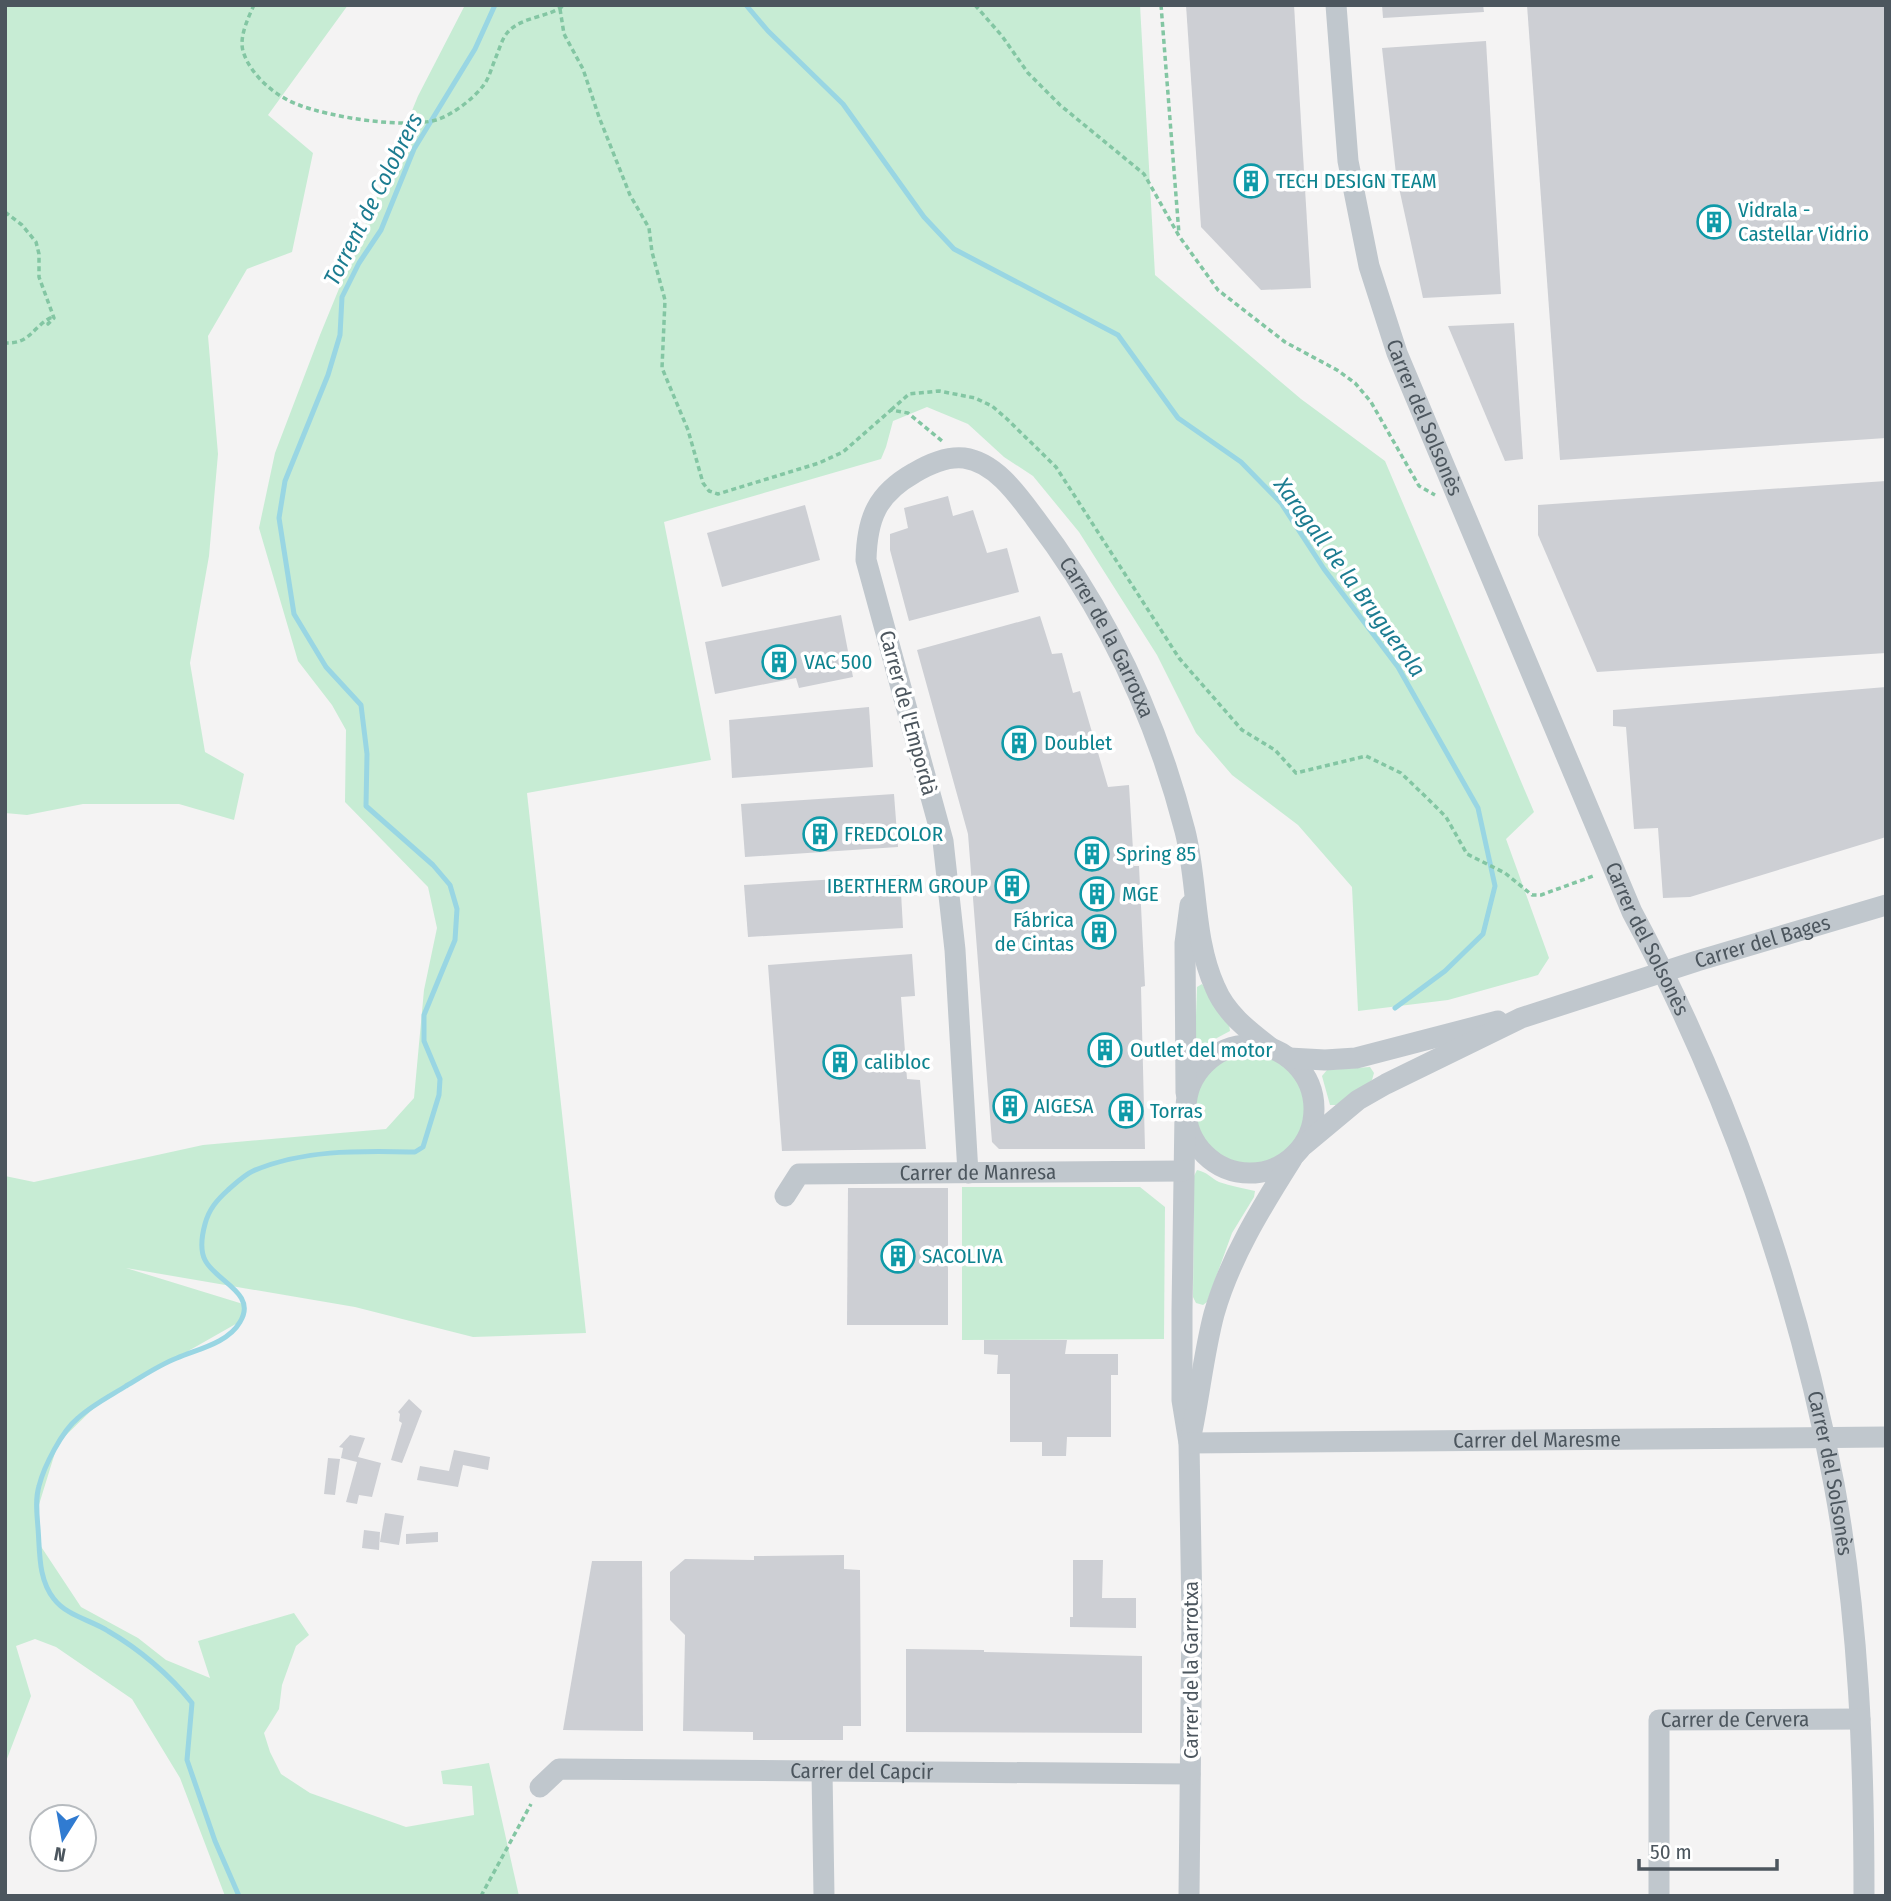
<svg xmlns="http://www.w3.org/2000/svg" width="1891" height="1901" viewBox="0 0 1891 1901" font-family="'Fira Sans Condensed',sans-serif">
<rect width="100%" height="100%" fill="#f4f3f3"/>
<g fill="#c7ecd4">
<polygon points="5,5 348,5 268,115 313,153 292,252 247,269 208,336 218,454 209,556 190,663 205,752 244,774 234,820 179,804 83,804 27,815 5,813"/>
<polygon points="465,5 1140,5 1155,275 1301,399 1385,461 1534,812 1506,839 1549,958 1538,975 1448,1000 1358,1011 1352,887 1298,825 1232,775 1196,733 1157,655 1079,532 1033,476 1004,457 968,424 927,407 893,421 886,447 881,459 664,522 711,760 527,793 586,1333 473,1337 355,1307 126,1268 243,1304 241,1321 102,1400 58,1443 37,1511 40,1545 81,1607 138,1638 166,1660 210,1678 198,1641 294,1613 309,1635 296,1646 282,1685 279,1709 264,1733 270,1752 281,1774 310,1793 406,1827 474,1815 472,1786 443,1784 441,1771 489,1763 519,1896 315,1896 306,1894 306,1896 225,1896 180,1778 132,1699 56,1647 35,1639 16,1646 31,1696 5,1764 5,1176 34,1182 203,1145 386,1129 414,1098 424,990 437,928 428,887 345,802 346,730 332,705 298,661 259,528 275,453 320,335 418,96"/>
<polygon points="1202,984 1229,1024 1230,1031 1200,1047 1195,1043 1197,987"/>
<circle cx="1248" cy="1110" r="57"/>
<polygon points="1370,1067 1374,1073 1372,1080 1336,1105 1330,1105 1322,1076 1327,1070"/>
<path d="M1197,1170C1207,1172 1211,1178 1219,1182C1231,1186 1243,1188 1255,1191L1254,1197L1232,1233L1207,1302L1203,1305L1196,1303L1193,1297L1194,1176Z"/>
<polygon points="962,1187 1140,1187 1165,1207 1164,1339 962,1340"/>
</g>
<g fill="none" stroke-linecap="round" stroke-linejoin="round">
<g stroke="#99d6e3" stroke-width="5">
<polyline points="746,5 768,31 843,104 924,217 954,249 1118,335 1178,418 1241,462 1281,503 1324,569 1398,667 1478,808 1495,886 1483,934 1445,971 1395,1008"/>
<path d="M239,1896L215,1841L187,1760L192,1703C170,1675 139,1649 108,1631C91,1620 67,1616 54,1599C38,1579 40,1552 38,1528C37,1515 35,1499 39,1486C44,1466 62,1431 78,1418C92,1405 110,1396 126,1386C143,1376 159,1365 177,1358C198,1349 228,1343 240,1322C258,1293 215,1281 205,1260C200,1250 202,1235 205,1224C209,1209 217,1200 228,1190C235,1184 244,1175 253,1171C304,1149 361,1151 415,1152L423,1147L439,1095L440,1079L424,1041V1015L455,940L457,909L450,885L433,865L366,806L367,754L361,705L326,667L294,614L279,518L285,481L328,375L340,335L342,297L359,263L381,230L414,149L475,49L495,5"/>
</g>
</g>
<g fill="#cdcfd4">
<polygon points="1186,5 1294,5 1311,288 1261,290 1201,227"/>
<polygon points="1382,5 1483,5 1484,12 1383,18"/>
<polygon points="1527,5 1886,5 1886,438 1560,460"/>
<polygon points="1486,41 1501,294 1423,298 1396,174 1382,48"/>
<polygon points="1514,323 1523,459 1505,461 1448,326"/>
<polygon points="1886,481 1886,653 1597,672 1538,535 1538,505"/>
<polygon points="948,496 953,516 973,510 987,553 1007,548 1019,592 909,621 890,550 890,534 908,528 904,508"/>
<polygon points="805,505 820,560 722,587 707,533"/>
<polygon points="841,615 853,677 799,688 796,678 715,694 705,642"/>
<polygon points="1040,616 1052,654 1062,653 1073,693 1080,691 1108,787 1129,785 1134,866 1139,866 1145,986 1141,987 1145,1149 999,1149 992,1142 968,834 917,650"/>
<polygon points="1886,687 1886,837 1690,897 1663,898 1658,828 1634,829 1626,727 1613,726 1613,710"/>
<polygon points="869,707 873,767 732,778 729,720"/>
<polygon points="894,794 898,847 745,857 741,804"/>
<polygon points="900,875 903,928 748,937 744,885"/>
<polygon points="912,954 915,996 901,997 907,1079 920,1080 926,1149 782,1151 768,965"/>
<polygon points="848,1188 948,1188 948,1325 847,1325"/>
<polygon points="984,1340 1067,1340 1065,1354 1118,1354 1118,1375 1111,1375 1111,1437 1067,1437 1066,1456 1042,1456 1042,1442 1010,1442 1010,1374 997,1374 998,1355 984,1354"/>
<polygon points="409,1399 422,1411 402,1463 391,1460 402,1423 399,1421 400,1414 398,1412"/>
<polygon points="350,1435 365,1438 358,1457 381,1463 372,1497 359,1495 357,1504 346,1502 357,1462 341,1458 343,1448 339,1447"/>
<polygon points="454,1450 490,1457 488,1470 463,1465 458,1487 417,1480 420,1466 449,1471"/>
<polygon points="328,1458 340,1459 335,1495 324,1494"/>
<polygon points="385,1513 404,1516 399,1545 380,1542"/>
<polygon points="364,1530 380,1532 379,1550 362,1548"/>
<polygon points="438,1532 438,1542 406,1544 406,1534"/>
<polygon points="844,1555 844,1569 860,1570 861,1726 843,1726 843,1740 753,1740 753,1732 683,1731 685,1635 670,1620 670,1572 685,1559 754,1560 754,1556"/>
<polygon points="1073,1560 1103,1560 1102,1598 1136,1598 1136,1628 1070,1627 1070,1617 1073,1617"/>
<polygon points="592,1561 642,1561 643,1731 563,1730"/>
<polygon points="906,1649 984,1650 984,1652 1142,1656 1142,1733 906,1732"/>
</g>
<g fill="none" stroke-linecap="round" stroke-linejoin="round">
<g stroke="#83c6a3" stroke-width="3.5" stroke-dasharray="5 3.5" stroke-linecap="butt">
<path d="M254,5C248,18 239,37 243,51C250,75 276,97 299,105C330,117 404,129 436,120C452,115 472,100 483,86C489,79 492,66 496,57C499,50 502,39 507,33C521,16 549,18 564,5"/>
<polyline points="975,5 1002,36 1028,73 1060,105 1144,174 1179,236 1218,290 1285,342 1337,370 1355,383 1371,402 1419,486 1435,495"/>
<polyline points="1161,5 1179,234"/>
<polyline points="560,9 564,34 583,69 599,117 630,195 649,228 652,252 665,300 662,368 688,430 703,483 709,491 718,494 819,463 843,452 891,410 908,413 942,441"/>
<path d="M5,212L22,225L36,242L39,254V277L54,318L48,324L50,318C32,328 30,344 5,343"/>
<polyline points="891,410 909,394 939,391 975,398 992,406 1007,419 1056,467 1179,658 1242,730 1275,750 1296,773 1366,756 1401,773 1428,799 1446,817 1467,854 1505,873 1532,895 1541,895 1596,875"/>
<polyline points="481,1896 531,1804"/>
</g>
<g stroke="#c0c7cd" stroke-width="21">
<path id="s1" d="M1336,5L1348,161L1369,266L1397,353L1428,427L1632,912C1727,1088 1797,1288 1834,1484C1859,1619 1864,1759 1864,1896"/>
<circle cx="1250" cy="1109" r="64"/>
<polyline points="1289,1058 1325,1060 1356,1058 1498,1021"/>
<polyline points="1186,1093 1185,943 1190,905"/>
<polyline points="1185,1114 1182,1310 1182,1400 1189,1443 1192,1614 1189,1896"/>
<path id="s2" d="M1304,1145L1358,1100L1386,1084L1521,1018L1697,961L1886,905"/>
<path id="s3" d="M968,1173L955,950L943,841L866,560C867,518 877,494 914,473C929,464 946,456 964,458C995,462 1018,495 1035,518C1106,611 1156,718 1185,831C1198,882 1193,939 1215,987C1226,1014 1249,1031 1271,1048"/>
<path id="s4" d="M785,1196L799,1174L1183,1171"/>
<path d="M1192,1431C1200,1392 1204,1352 1214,1314C1230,1258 1261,1208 1292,1159"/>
<path id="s5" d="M1189,1443L1886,1437"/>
<polyline points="822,1771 824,1896"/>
<path id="s6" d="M540,1787L559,1769L1190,1774"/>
<path id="s7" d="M1659,1896V1720L1860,1719"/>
</g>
</g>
<defs>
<symbol id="building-ring" viewBox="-11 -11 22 22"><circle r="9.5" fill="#fff" stroke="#0f9aa8" stroke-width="1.5"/><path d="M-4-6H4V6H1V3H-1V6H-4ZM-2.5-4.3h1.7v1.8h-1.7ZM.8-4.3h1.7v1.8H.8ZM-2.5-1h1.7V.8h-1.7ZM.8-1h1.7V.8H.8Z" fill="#0f9aa8"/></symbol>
</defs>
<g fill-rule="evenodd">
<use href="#building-ring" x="1232" y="162" width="38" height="38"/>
<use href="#building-ring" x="1695" y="203" width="38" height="38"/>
<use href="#building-ring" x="760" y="643" width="38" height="38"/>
<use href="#building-ring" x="1000" y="724" width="38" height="38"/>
<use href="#building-ring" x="801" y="815" width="38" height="38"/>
<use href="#building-ring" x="1073" y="835" width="38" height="38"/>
<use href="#building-ring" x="993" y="867" width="38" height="38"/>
<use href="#building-ring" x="1078" y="875" width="38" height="38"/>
<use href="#building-ring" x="1080" y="913" width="38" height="38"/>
<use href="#building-ring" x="1086" y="1031" width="38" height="38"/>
<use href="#building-ring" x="821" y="1043" width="38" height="38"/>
<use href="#building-ring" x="991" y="1087" width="38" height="38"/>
<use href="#building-ring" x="1107" y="1092" width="38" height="38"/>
<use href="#building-ring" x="879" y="1237" width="38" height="38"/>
</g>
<g text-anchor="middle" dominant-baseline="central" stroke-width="7" stroke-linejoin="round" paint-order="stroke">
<g font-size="21" fill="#0d838f" stroke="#fff" text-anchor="start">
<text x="1276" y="181">TECH DESIGN TEAM</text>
<text x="1738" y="210">Vidrala -<tspan x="1738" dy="24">Castellar Vidrio</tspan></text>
<text x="804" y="662">VAC 500</text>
<text x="1044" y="743">Doublet</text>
<text x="844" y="834">FREDCOLOR</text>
<text x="1116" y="854">Spring 85</text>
<text x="988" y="886" text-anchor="end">IBERTHERM GROUP</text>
<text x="1122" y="894">MGE</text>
<text x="1074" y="920" text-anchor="end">Fábrica<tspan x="1074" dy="24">de Cintas</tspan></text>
<text x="1130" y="1050">Outlet del motor</text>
<text x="864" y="1062">calibloc</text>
<text x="1034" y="1106">AIGESA</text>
<text x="1150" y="1111">Torras</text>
<text x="922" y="1256">SACOLIVA</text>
</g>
<g font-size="21" fill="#4c565e" stroke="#fff">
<text stroke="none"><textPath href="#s1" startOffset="425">Carrer del Solsonès</textPath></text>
<text stroke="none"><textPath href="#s3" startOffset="1018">Carrer de la Garrotxa</textPath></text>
<text transform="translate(908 713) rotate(75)">Carrer de l'Empordà</text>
<text stroke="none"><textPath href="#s1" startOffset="992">Carrer del Solsonès</textPath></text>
<text stroke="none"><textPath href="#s2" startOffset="506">Carrer del Bages</textPath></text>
<text stroke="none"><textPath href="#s4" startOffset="205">Carrer de Manresa</textPath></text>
<text stroke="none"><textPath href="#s5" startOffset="348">Carrer del Maresme</textPath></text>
<text stroke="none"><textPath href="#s1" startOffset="1559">Carrer del Solsonès</textPath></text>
<text transform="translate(1191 1670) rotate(-90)">Carrer de la Garrotxa</text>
<text stroke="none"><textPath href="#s7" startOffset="252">Carrer de Cervera</textPath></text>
<text stroke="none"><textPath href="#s6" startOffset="329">Carrer del Capcir</textPath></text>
</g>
<g font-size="23" font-style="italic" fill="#1c7c91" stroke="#fff">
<text transform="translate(373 199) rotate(-63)">Torrent de Colobrers</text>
<text transform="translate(1350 577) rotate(54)">Xaragall de la Bruguerola</text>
</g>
</g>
<rect width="1891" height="1901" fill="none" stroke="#4c565e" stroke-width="14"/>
<g transform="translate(63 1838) rotate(191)"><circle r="33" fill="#ffffff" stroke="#b7bbbf" stroke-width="2"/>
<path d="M0-5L12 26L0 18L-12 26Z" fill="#307bd1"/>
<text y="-10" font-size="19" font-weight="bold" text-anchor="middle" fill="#4c565e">N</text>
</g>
<path d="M1639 1859v10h138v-10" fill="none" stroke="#4c565e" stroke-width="3.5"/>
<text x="1650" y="1859" font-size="21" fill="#4c565e" stroke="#ffffff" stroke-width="5" paint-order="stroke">50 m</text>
</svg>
